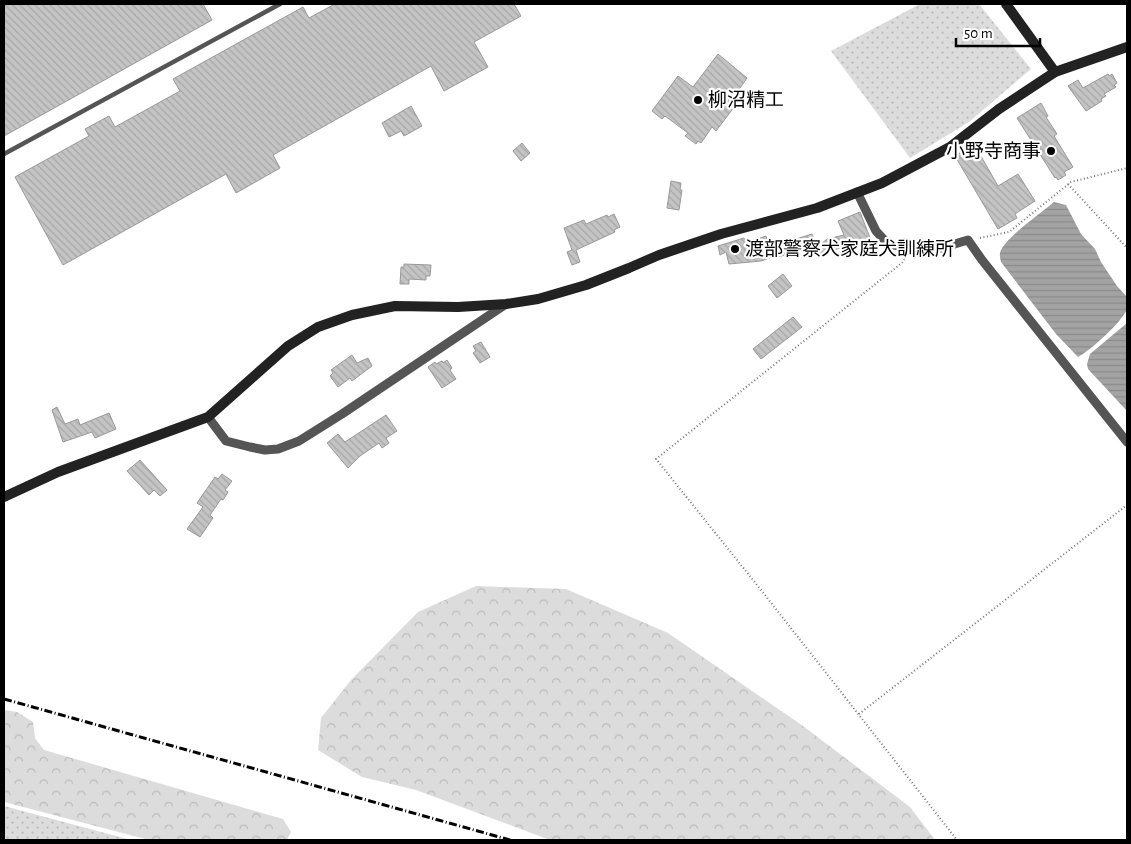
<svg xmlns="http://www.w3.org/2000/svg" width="1131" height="844" viewBox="0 0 1131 844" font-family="'Alegreya Sans','Noto Sans JP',sans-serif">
<defs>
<pattern id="green-dots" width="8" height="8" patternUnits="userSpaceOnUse" patternTransform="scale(1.25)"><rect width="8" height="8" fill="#dcdcdc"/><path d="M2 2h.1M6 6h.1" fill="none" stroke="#bbb" stroke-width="1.8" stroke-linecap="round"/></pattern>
<pattern id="forest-crowns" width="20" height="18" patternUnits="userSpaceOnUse" patternTransform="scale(1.25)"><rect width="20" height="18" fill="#dcdcdc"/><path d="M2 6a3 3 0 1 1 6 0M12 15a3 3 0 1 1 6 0" fill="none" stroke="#bbb"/></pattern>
<pattern id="water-rules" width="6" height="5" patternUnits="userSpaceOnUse" patternTransform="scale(1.25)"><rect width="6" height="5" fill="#a3a3a3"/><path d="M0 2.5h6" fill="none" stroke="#8b8b8b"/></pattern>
<pattern id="building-back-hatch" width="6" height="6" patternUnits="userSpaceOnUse" patternTransform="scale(1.25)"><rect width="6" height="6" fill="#c4c4c4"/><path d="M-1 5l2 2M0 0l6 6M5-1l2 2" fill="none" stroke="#a7a7a7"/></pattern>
</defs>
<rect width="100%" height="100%" fill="#fff"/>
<g fill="url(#green-dots)">
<polygon points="920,4 979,4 1031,69 969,122 910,158 831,51"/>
<polygon points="4,806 131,840 4,840"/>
</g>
<g fill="url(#forest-crowns)">
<polygon points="476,586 566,589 668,633 803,726 910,807 935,840 550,840 416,790 362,777 318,750 321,718 351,680 418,612"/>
<polygon points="4,710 17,712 33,722 35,738 44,750 283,819 291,832 287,840 149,840 4,802"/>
</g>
<g fill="url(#water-rules)">
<path d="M1054,202L1066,205L1081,234L1095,249L1101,262L1117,286L1127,297C1127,301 1128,305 1127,309C1123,321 1090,351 1078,357L1056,334L1001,262C1000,258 999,254 1001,250C1009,235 1040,214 1054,202Z"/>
<polygon points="1127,323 1127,411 1088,369 1087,364 1090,354"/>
</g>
<g fill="url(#building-back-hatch)" stroke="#999">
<polygon points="4,4 203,4 212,20 4,136"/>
<polygon points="335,4 514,4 521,16 474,42 488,67 444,91 431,66 273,155 280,168 236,193 226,174 63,265 15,177 89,136 85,129 109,116 115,127 180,91 173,79 303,7 309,18"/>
<polygon points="718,54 747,78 733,98 738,102 716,131 712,127 701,143 698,141 696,144 685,136 688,133 665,116 662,119 652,111 678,76 693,87"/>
<polygon points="1108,74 1109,76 1112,74 1117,83 1114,85 1116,87 1104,94 1106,96 1101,99 1102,101 1086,111 1068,86 1078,80 1083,88"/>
<polygon points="1041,103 1048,116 1046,117 1057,134 1054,136 1073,167 1064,172 1066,175 1058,180 1056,177 1055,178 1017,118"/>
<polygon points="411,106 422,126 404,136 401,131 389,137 382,123"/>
<polygon points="522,143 530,153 521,161 513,151"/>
<polygon points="974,144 998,186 1018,174 1035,201 1015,214 1017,218 998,229 955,156"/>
<polygon points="671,181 681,183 680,190 682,190 679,210 667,208"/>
<polygon points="860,212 872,243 860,247 859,245 849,249 848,246 804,258 827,239 844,235 838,221"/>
<polygon points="614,214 620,227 614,230 615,232 576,250 580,262 572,265 567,252 572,250 564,228 584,220 586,224 607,215 608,217"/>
<polygon points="812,234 816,245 778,257 778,255 761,261 729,264 726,252 720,255 718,246 744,238 746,243 766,236 770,247"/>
<polygon points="404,264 431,265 430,276 426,276 426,280 409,279 409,284 400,284 401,267 404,267"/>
<polygon points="783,274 792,286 777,298 768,286"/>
<polygon points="793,317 802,327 761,359 753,349"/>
<polygon points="481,342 490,357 480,363 473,353 476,351 473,346"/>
<polygon points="352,355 357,363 368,358 372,366 352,381 350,378 338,387 330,376 333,373 331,370"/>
<polygon points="447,360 452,368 450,370 456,379 442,388 428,367 435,362 436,364 442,361 443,363"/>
<polygon points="57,407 65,424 78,419 80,425 109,413 116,429 95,438 92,432 63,442 52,410"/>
<polygon points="386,415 397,431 386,438 389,443 382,448 379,443 360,456 348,468 327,443 338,434 345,442"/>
<polygon points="140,460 167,490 160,496 154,490 149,495 127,471"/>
<polygon points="222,474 232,481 225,490 228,492 223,500 221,499 210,515 213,518 200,537 187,529 203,507 197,503 215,477 218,479"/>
</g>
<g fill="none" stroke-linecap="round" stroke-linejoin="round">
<g stroke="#777" stroke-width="2" stroke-dasharray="1 2.5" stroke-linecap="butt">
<polyline points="1068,184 1127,248"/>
<polyline points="980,238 1009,232 1071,182 1127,168"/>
<polyline points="906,256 903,262 656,459 765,595 957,840"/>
<polyline points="859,714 1127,505"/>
</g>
<polyline stroke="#555" stroke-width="4.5" points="4,154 280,4"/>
<g stroke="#555" stroke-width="9">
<polyline points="857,192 876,231 888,244 912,248 941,248 968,240 982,260 1127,442"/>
<polyline points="208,417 226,441 250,447 265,450 278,449 299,441 342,414 506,304"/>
</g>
<g stroke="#222" stroke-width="10">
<polyline points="1006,4 1055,72"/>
<polyline points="4,497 58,472 208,417 288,346 318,327 352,315 395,306 458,307 506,304 538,299 586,285 629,268 659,255 721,234 817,208 882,183 950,147 999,109 1055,72 1127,47"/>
</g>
<polyline stroke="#000" stroke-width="3" stroke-dasharray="8 2.5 1 2.5" stroke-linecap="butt" points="4,699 510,840"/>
</g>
<g fill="#000" stroke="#fff" stroke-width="2">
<circle cx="698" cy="100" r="5"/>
<circle cx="1051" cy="151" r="5"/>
<circle cx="735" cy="249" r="5"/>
</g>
<g text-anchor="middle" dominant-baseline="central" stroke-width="4.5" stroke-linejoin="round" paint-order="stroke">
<g font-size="19" fill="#000" stroke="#fff" text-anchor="start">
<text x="708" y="100">柳沼精工</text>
<text x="1041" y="151" text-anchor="end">小野寺商事</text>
<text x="745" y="249">渡部警察犬家庭犬訓練所</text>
</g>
</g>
<rect width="1131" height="844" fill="none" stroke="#000000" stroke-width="10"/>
<path d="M956 38v8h84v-8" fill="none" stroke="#000000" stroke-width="2.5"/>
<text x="964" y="38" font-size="15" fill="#000000" stroke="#ffffff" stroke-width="4" paint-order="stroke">50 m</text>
</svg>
